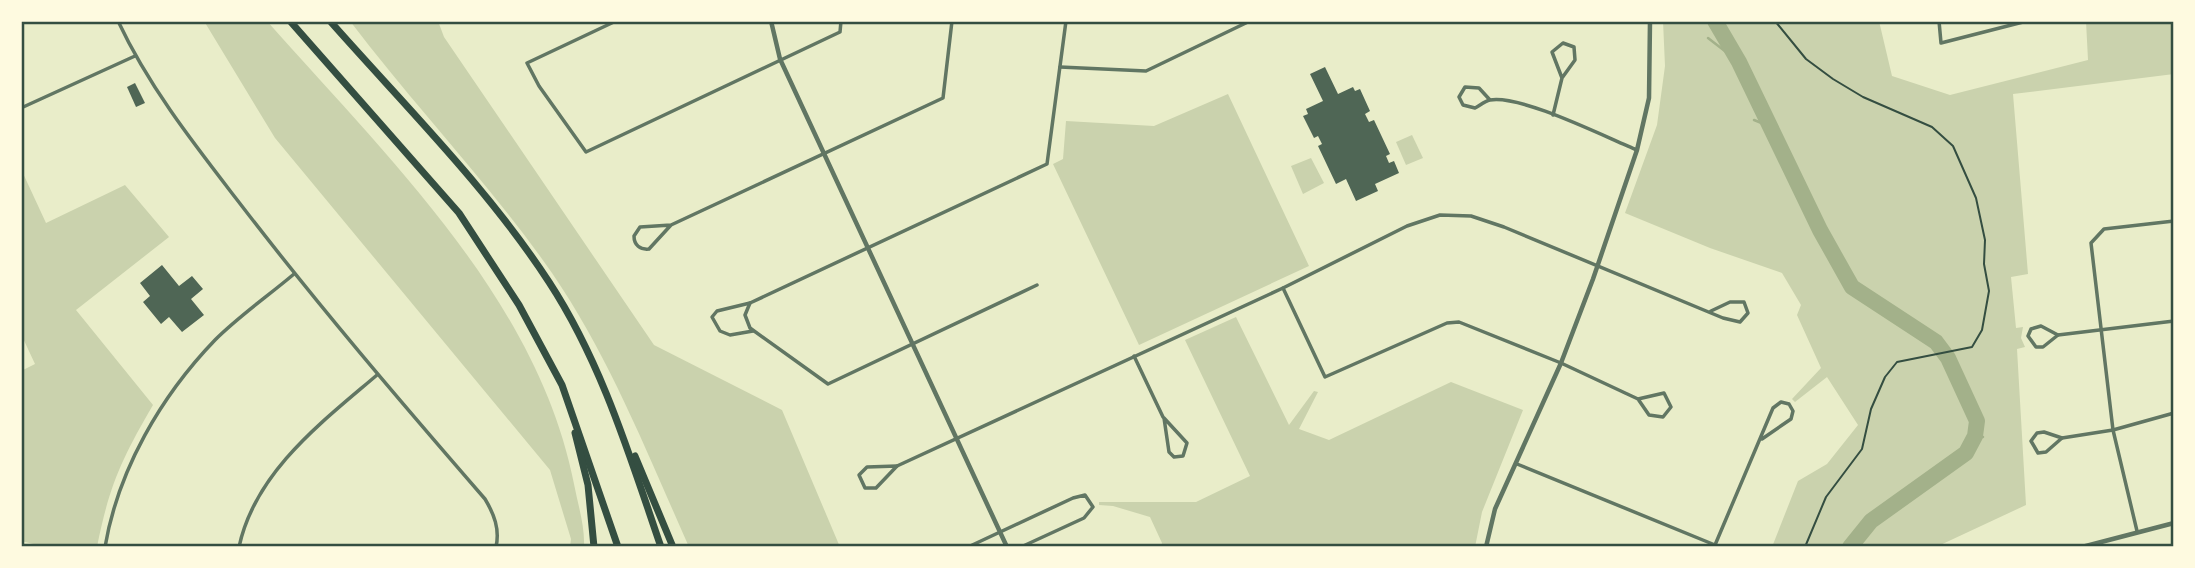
<svg xmlns="http://www.w3.org/2000/svg" width="2195" height="568" viewBox="0 0 2195 568" font-family="Overpass,sans-serif">
<rect width="100%" height="100%" fill="#e9edc9"/>
<g fill="#cad2ad">
<path d="M204,21H267C387,157 538,300 574,484C578,505 585,526 584,547H570L571,539L550,470L275,138Z"/>
<path d="M350,21H438L444,37L654,345L782,410L840,547H689C648,455 609,356 552,273C490,184 415,107 350,21Z"/>
<polygon points="1663,21 1879,21 1892,76 1950,95 2088,60 2086,21 2174,21 2174,74 2013,94 2028,274 2011,277 2016,328 2023,327 2021,338 2025,347 2017,349 2026,505 1936,547 1772,547 1798,481 1827,464 1858,425 1827,377 1795,402 1792,399 1821,368 1797,315 1801,305 1782,273 1710,248 1625,213 1657,125 1665,66"/>
<polygon points="1228,94 1309,266 1139,345 1053,164 1063,159 1066,121 1154,126"/>
<polygon points="1412,135 1423,158 1406,165 1396,142"/>
<polygon points="1311,158 1324,183 1303,194 1291,166"/>
<path d="M21,169L46,223L125,185L169,237L76,310L153,405C122,458 109,486 97,547H46L21,541V371L35,364L21,334Z"/>
<polygon points="1236,317 1289,425 1314,391 1318,392 1299,429 1329,440 1451,382 1523,410 1482,512 1475,547 1161,547 1162,543 1150,517 1113,506 1099,505 1099,502 1196,502 1250,476 1185,340"/>
</g>
<g fill="none" stroke-linecap="round" stroke-linejoin="round">
<g stroke="#a3b18a" stroke-width="2.5">
<polyline points="1708,38 1739,62"/>
<polyline points="1754,120 1769,126"/>
<polyline points="1778,145 1780,140"/>
<polyline points="1974,438 1983,437"/>
</g>
<polyline stroke="#a3b18a" stroke-width="16" points="1715,21 1739,62 1820,230 1852,287 1936,342 1948,358 1977,421 1975,436 1966,453 1871,521 1850,547"/>
</g>
<g fill="#4f6655">
<polygon points="1325,67 1338,94 1353,87 1355,91 1360,89 1370,111 1365,114 1369,122 1374,120 1390,154 1386,156 1389,163 1394,161 1399,173 1375,184 1378,191 1356,201 1346,179 1336,184 1318,146 1322,144 1318,136 1314,138 1303,116 1308,114 1306,109 1323,101 1310,74"/>
<polygon points="135,83 145,103 136,107 127,87"/>
<polygon points="162,265 179,286 192,276 203,289 191,299 204,315 182,332 169,317 161,324 143,302 150,296 140,283"/>
</g>
<g fill="none" stroke-linecap="round" stroke-linejoin="round">
<polyline stroke="#344e41" stroke-width="2" points="1775,21 1806,59 1833,79 1863,97 1932,127 1953,146 1976,198 1985,240 1984,264 1989,291 1982,330 1972,347 1897,362 1885,377 1871,409 1862,449 1826,497 1805,547"/>
<g stroke="#617663" stroke-width="3.5">
<path d="M118,21C149,87 194,144 238,201C317,304 400,401 485,499C494,514 500,529 496,547"/>
<polyline points="616,21 527,63 539,86 586,152 840,32 841,21"/>
<polyline points="1939,21 1941,43 2027,21"/>
<polyline points="1060,67 1146,71 1250,21"/>
<path d="M1490,100L1479,88L1465,87L1459,97L1463,105L1475,108C1479,106 1485,101 1490,100C1520,94 1607,138 1637,150"/>
<polyline points="21,108 135,56"/>
<polyline points="1553,115 1562,78 1575,60 1574,47 1563,43 1552,52 1562,78"/>
<path d="M671,225L649,249C640,250 634,245 634,236L640,227L671,225L943,98L952,21"/>
<polyline points="1037,285 828,384 750,328 745,315 750,303 1047,164 1066,21"/>
<polyline points="1283,288 1325,377 1447,323 1459,322 1561,363 1638,399 1649,415 1663,417 1671,407 1664,393 1638,399"/>
<polyline points="750,303 717,311 712,317 720,331 730,335 753,331"/>
<polygon points="2041,326 2058,335 2043,347 2036,347 2028,336 2031,329"/>
<polyline points="2058,335 2174,321"/>
<polyline points="1134,356 1163,417"/>
<polygon points="1164,418 1187,443 1183,456 1174,457 1169,452"/>
<polygon points="2044,432 2062,438 2046,452 2038,453 2031,441 2037,433"/>
<polyline points="2062,438 2113,430 2174,413"/>
<polyline points="1517,464 1715,545"/>
<polyline points="897,466 1283,288 1407,226 1440,215 1471,216 1504,227 1723,318 1740,322 1748,313 1744,302 1730,302 1711,311"/>
<polygon points="897,466 876,488 865,488 859,475 867,467"/>
<polyline points="2137,531 2113,430 2091,243 2104,229 2174,221"/>
<polyline points="1715,545 1773,408 1781,402 1789,404 1793,411 1791,419 1762,439"/>
<path d="M105,547C118,470 161,396 215,340C239,316 268,296 294,274"/>
<path d="M239,547C255,472 322,422 377,375"/>
<polyline points="968,547 1073,498 1085,495 1093,507 1084,518 1021,547"/>
</g>
<g stroke="#617663" stroke-width="4.5">
<polyline points="771,21 780,59 1007,547"/>
<polyline points="1486,547 1495,509 1561,363 1593,279 1637,150 1649,98 1650,21"/>
<polyline points="2082,547 2174,523"/>
</g>
<g stroke="#344e41" stroke-width="7">
<polyline points="290,21 459,213 519,305 562,385 618,547"/>
<path d="M330,21C405,106 487,187 549,282C602,363 630,457 661,547"/>
<polyline points="575,433 588,485 594,547"/>
<polyline points="635,456 673,547"/>
</g>
</g>
<rect width="2195" height="568" fill="none" stroke="#fefae0" stroke-width="46"/>
<rect x="23" y="23" width="2149" height="522" fill="none" stroke="#344e41" stroke-width="2.5"/>
</svg>
